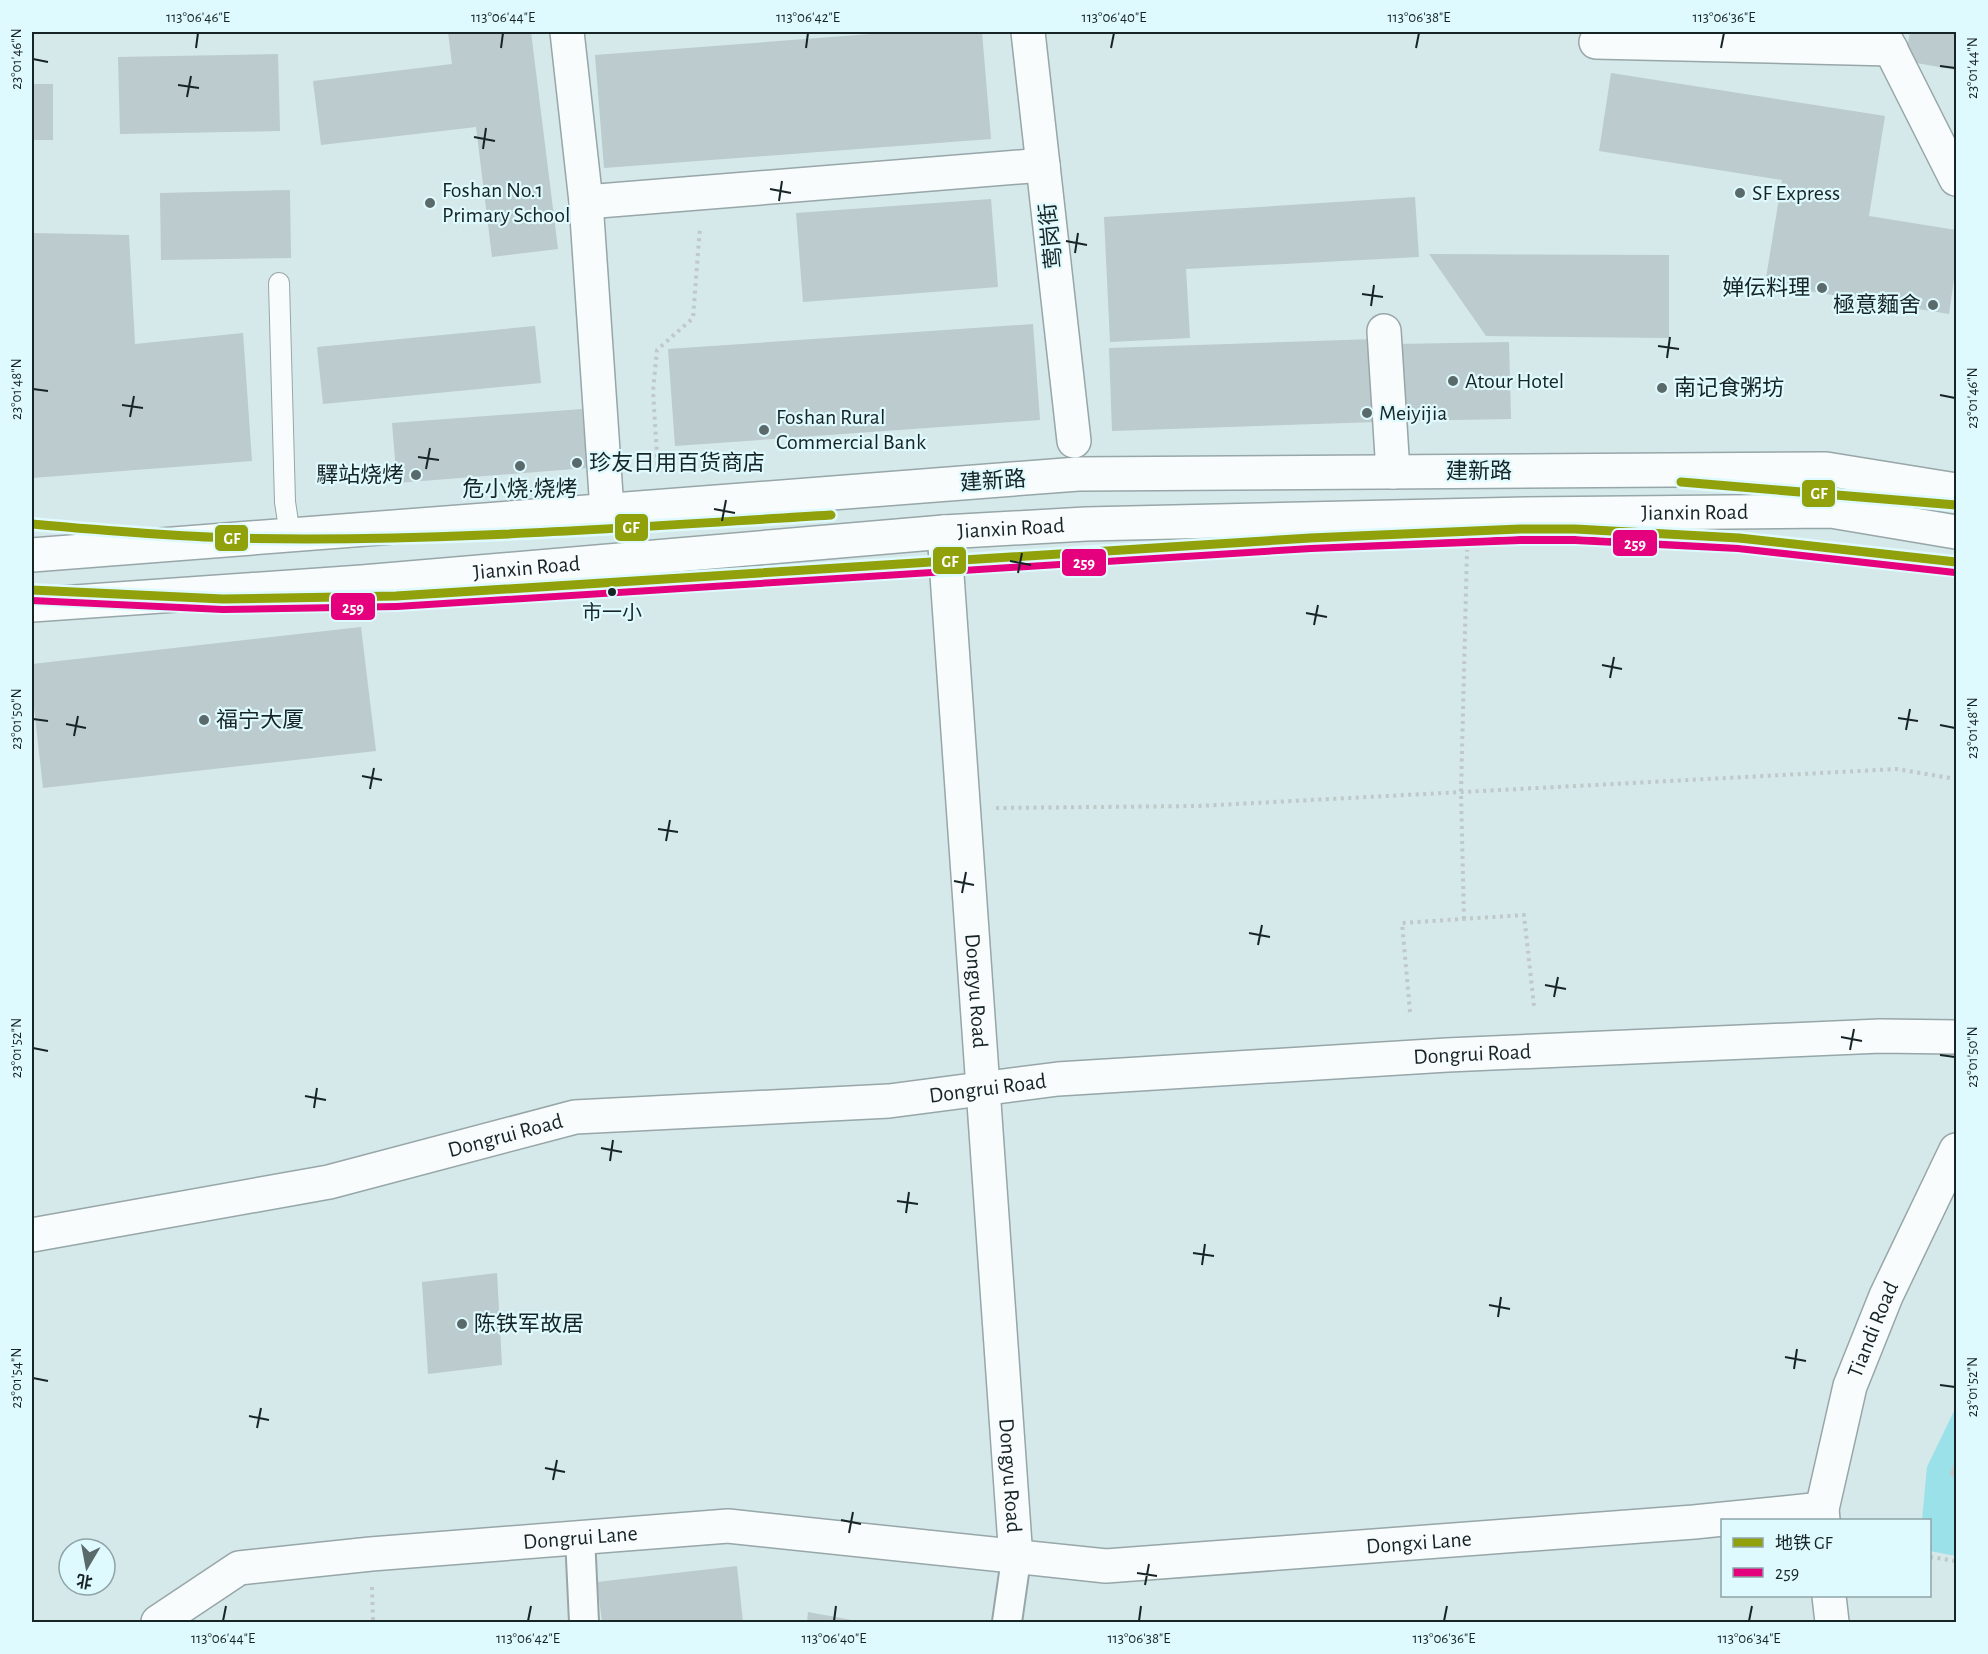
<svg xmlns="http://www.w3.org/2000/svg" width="1988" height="1654" viewBox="0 0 1988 1654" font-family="'Alegreya Sans','Noto Sans SC',sans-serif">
<rect width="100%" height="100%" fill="#d5e8ea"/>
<polygon fill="#9ae1e9" points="1956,1407 1956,1556 1930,1551 1930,1520 1922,1520 1927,1467"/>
<g fill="#bccbcd">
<polygon points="448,32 531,32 558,249 492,257 476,127 321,145 313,81 452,64"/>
<polygon points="897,32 982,32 991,139 604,168 595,55"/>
<polygon points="1910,32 1956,32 1956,70 1905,61"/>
<polygon points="278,54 280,131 120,134 118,57"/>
<polygon points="1611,73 1885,116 1869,216 1956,230 1956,265 1949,314 1765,284 1782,180 1599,151"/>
<rect x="32" y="84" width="21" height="56"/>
<polygon points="290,190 291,258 161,260 160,193"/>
<polygon points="1415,197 1419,257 1186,269 1190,338 1110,342 1104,217"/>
<polygon points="991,199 998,287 803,302 796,213"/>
<polygon points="32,233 129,235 135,344 243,333 252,461 32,478"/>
<polygon points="1429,254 1669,255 1669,338 1486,336"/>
<polygon points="1033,324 1040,420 675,446 668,349"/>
<polygon points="535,326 541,383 323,404 317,347"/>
<polygon points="1374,339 1376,422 1112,431 1109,348"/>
<polygon points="1509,342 1511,419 1397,421 1396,344"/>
<polygon points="582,409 587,468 397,483 392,423"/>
<polygon points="361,627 376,751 43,788 32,690 32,664"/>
<polygon points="497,1273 502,1365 428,1374 422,1282"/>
<polygon points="1956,1460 1956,1479 1949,1474"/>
<polygon points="737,1566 743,1622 602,1622 597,1582"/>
<polygon points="808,1612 857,1621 857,1622 807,1622"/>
</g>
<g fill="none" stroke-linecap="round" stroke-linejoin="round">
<defs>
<polyline id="service" points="279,283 285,502 290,535"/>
<g id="pedestrian">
<polyline points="580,1537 584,1622"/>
<polyline points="1007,1622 1016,1559"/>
</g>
<g id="minor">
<polyline points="567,32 586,202 607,510"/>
<polyline points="1028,32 1074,441"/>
<polyline points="1882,32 1956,179"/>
<polyline points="1596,42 1891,49"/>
<polyline points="586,202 1043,165"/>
<polyline points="1384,331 1393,472"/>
</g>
<g id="tertiary">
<path id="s1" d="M944,532L1016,1559"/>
<path id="s2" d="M32,1235L329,1182L575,1117L889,1101L1058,1079L1447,1055L1880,1036L1956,1037"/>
<path id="s3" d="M1823,1520L1822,1509L1850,1386L1886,1296L1956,1150"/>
<polyline points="1829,1596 1832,1622"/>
<path id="s4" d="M158,1622L239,1568L371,1554L728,1526L1106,1566L1694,1522L1822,1509"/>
</g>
<g id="secondary">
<polyline points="32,555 1078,474 1826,469 1956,490"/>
<path id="s5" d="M32,605L362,582L944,532L1086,524L1526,514L1831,511L1956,532"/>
</g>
</defs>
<use href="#service" stroke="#97a6a8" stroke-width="22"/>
<use href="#pedestrian" stroke="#97a6a8" stroke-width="32"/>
<use href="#minor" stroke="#97a6a8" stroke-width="36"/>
<use href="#tertiary" stroke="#97a6a8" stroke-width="36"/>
<use href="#secondary" stroke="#97a6a8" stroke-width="36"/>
<g stroke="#c0c8c9" stroke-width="4" stroke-dasharray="3 4.5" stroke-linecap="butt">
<polyline points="658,472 653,391 657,350 693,318 700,227"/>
<polyline points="996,808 1198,806 1896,769 1956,779"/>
<polyline points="1464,919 1461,792 1467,550"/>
<polyline points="1410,1012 1402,923 1524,915 1534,1006"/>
<polyline points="1930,1557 1956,1561"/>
<polyline points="372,1587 373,1622"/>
</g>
<use href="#service" stroke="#f9fcfc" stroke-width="20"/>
<use href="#pedestrian" stroke="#f9fcfc" stroke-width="28"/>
<use href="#minor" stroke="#f9fcfc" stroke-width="33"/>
<use href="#tertiary" stroke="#f9fcfc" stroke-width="33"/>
<use href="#secondary" stroke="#f9fcfc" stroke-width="33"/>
<defs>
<polyline id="bus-1" points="32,600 223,609 397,606 1311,548 1520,540 1575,540 1738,548 1955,572"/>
</defs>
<use href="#bus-1" stroke="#dffafe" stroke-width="12"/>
<use href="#bus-1" stroke="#e5007d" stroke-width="8"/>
<defs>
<g id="metro-1">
<polyline points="1681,482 1956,505"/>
<path d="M32,524C98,530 165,536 232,538C432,543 632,527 831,515"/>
<polyline points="32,590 223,599 396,596 1310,538 1520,529 1575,529 1739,538 1956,562"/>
</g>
</defs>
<use href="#metro-1" stroke="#dffafe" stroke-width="14"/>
<use href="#metro-1" stroke="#90a10b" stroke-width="9"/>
</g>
<path fill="none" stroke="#172425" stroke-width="2" d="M196,48L198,33M501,48L503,33M806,48L808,33M1111,48L1114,33M1416,48L1419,33M1721,48L1724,33M33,59L48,62M1940,66L1955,68M178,85L199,88M187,97L191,76M474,137L495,141M483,149L486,128M770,189L791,193M779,201L782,181M1066,241L1087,245M1075,253L1078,233M1362,294L1383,297M1371,306L1374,285M1658,346L1679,349M1667,358L1670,337M33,389L48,391M1940,395L1955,398M122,405L143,408M130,417L134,396M418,457L439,460M426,469L430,448M714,509L735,513M722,521L726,500M1010,561L1031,565M1018,573L1022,553M1306,613L1327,617M1314,625L1318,605M1602,665L1622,669M1610,678L1614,657M1898,718L1918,721M33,719L48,721M66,724L86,728M1940,725L1955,728M1906,730L1910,709M74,736L78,716M362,776L382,780M370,789L374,768M658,829L678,832M666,841L670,820M954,881L974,885M962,893L966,872M1249,933L1270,937M1258,945L1262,925M1545,985L1566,989M1554,997L1558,977M1841,1037L1862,1041M33,1048L48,1051M1850,1050L1854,1029M1940,1055L1955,1057M305,1096L326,1100M314,1108L317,1088M601,1148L622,1152M610,1161L613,1140M897,1201L918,1204M906,1213L909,1192M1193,1253L1214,1256M1202,1265L1205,1244M1489,1305L1510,1309M1498,1317L1501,1297M1785,1357L1806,1361M1794,1369L1797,1349M33,1378L48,1381M1940,1385L1955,1387M249,1416L269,1420M257,1428L261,1408M545,1468L565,1472M553,1480L557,1460M841,1520L861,1524M849,1533L853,1512M1137,1573L1157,1576M1145,1585L1149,1564M223,1621L226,1606M528,1621L531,1606M834,1621L836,1606M1139,1621L1141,1606M1444,1621L1447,1606M1749,1621L1752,1606"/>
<g fill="#5a696a" stroke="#dffafe" stroke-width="2">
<circle cx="1740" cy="193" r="6"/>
<circle cx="430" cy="203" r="6"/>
<circle cx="1822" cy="288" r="6"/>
<circle cx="1933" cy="305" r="6"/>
<circle cx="1453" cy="381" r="6"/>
<circle cx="1662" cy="388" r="6"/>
<circle cx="1367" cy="413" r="6"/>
<circle cx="764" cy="430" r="6"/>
<circle cx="577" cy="463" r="6"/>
<circle cx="520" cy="466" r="6"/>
<circle cx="416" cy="475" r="6"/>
<circle cx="204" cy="720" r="6"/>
<circle cx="462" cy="1324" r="6"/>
</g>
<circle fill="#172425" stroke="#dffafe" stroke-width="2" cx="612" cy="592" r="5"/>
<g text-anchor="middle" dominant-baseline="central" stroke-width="4.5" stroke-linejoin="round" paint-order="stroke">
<g font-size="20" fill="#172425" stroke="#dffafe">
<text x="612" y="613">市一小</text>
</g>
<g font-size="22" fill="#172425" stroke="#dffafe" text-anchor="start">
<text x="442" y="190">Foshan No.1<tspan x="442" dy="25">Primary School</tspan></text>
<text x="1752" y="193">SF Express</text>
<text x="1810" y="288" text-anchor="end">婵伝料理</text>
<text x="1921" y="305" text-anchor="end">極意麵舍</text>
<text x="1465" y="381">Atour Hotel</text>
<text x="1674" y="388">南记食粥坊</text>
<text x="1379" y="413">Meiyijia</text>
<text x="776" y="417">Foshan Rural<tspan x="776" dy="25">Commercial Bank</tspan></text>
<text x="589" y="463">珍友日用百货商店</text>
<text x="404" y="475" text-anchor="end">驛站烧烤</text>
<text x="520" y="489" text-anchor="middle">危小烧·烧烤</text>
<text x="216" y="720">福宁大厦</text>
<text x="474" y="1324">陈铁军故居</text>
</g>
<g font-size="22" fill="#172425" stroke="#dffafe">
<text transform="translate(1051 236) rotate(-96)">莺岗街</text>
<text x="1479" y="471">建新路</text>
<text transform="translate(993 481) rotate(-4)">建新路</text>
<text stroke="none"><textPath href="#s5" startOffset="1666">Jianxin Road</textPath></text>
<text stroke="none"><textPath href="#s5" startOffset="982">Jianxin Road</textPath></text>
<text stroke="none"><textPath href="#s5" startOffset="496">Jianxin Road</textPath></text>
<text stroke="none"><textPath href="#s1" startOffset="460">Dongyu Road</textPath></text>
<text stroke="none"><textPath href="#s2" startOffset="1456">Dongrui Road</textPath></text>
<text stroke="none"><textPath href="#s2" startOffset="970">Dongrui Road</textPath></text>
<text stroke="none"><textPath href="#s2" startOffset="484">Dongrui Road</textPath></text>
<text stroke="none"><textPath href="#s3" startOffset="198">Tiandi Road</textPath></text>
<text stroke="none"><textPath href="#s1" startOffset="946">Dongyu Road</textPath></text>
<text stroke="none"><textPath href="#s4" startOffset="440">Dongrui Lane</textPath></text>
<text stroke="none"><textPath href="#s4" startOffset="1282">Dongxi Lane</textPath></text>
</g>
</g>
<g stroke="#dffafe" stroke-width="2">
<rect x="1801" y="479" width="35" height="29" rx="6" fill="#90a10b"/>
<rect x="614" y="513" width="35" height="29" rx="6" fill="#90a10b"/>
<rect x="214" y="524" width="35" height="28" rx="6" fill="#90a10b"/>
<rect x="1612" y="529" width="46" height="28" rx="6" fill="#e5007d"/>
<rect x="932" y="546" width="35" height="29" rx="6" fill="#90a10b"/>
<rect x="1061" y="548" width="46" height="29" rx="6" fill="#e5007d"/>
<rect x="330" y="592" width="46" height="29" rx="6" fill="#e5007d"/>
</g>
<g font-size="16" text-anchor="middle" font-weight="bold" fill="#fff">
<text x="1819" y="499">GF</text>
<text x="631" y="533">GF</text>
<text x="232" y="544">GF</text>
<text x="1635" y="549">259</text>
<text x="950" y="567">GF</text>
<text x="1084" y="568">259</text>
<text x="353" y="613">259</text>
</g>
<rect width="1988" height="1654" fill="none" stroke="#dffafe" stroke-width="66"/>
<rect x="1721" y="1519" width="210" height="78" fill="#dffafe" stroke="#8fa4a7" stroke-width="1.5"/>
<rect x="1733" y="1538" width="30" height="9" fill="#90a10b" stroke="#8fa4a7" stroke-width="1.5"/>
<text x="1775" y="1549" font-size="18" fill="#172425">地铁 GF</text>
<rect x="1733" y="1568" width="30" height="9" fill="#e5007d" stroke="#8fa4a7" stroke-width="1.5"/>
<text x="1775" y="1579" font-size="18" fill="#172425">259</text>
<g transform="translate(87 1567) rotate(190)"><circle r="28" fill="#dffafe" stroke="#8fa4a7" stroke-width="1.5"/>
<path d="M0-4.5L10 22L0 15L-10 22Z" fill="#5a696a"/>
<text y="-9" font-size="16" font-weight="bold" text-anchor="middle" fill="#172425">北</text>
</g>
<rect x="33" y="33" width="1922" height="1588" fill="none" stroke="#172425" stroke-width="2"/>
<g font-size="15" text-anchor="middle" fill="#172425">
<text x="198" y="22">113°06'46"E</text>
<text x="503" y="22">113°06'44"E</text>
<text x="808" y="22">113°06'42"E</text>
<text x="1114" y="22">113°06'40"E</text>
<text x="1419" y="22">113°06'38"E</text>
<text x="1724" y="22">113°06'36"E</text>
<text transform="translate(16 59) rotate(-90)" y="5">23°01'46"N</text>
<text transform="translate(1972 68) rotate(-90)" y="5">23°01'44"N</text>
<text transform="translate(16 389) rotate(-90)" y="5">23°01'48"N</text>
<text transform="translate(1972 398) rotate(-90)" y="5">23°01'46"N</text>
<text transform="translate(16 719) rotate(-90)" y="5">23°01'50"N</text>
<text transform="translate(1972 728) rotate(-90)" y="5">23°01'48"N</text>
<text transform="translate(16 1048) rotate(-90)" y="5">23°01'52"N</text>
<text transform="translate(1972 1057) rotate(-90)" y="5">23°01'50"N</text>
<text transform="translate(16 1378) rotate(-90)" y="5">23°01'54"N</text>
<text transform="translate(1972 1387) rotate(-90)" y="5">23°01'52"N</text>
<text x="223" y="1643">113°06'44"E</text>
<text x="528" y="1643">113°06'42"E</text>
<text x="834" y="1643">113°06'40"E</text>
<text x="1139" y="1643">113°06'38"E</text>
<text x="1444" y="1643">113°06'36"E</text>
<text x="1749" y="1643">113°06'34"E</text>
</g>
</svg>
